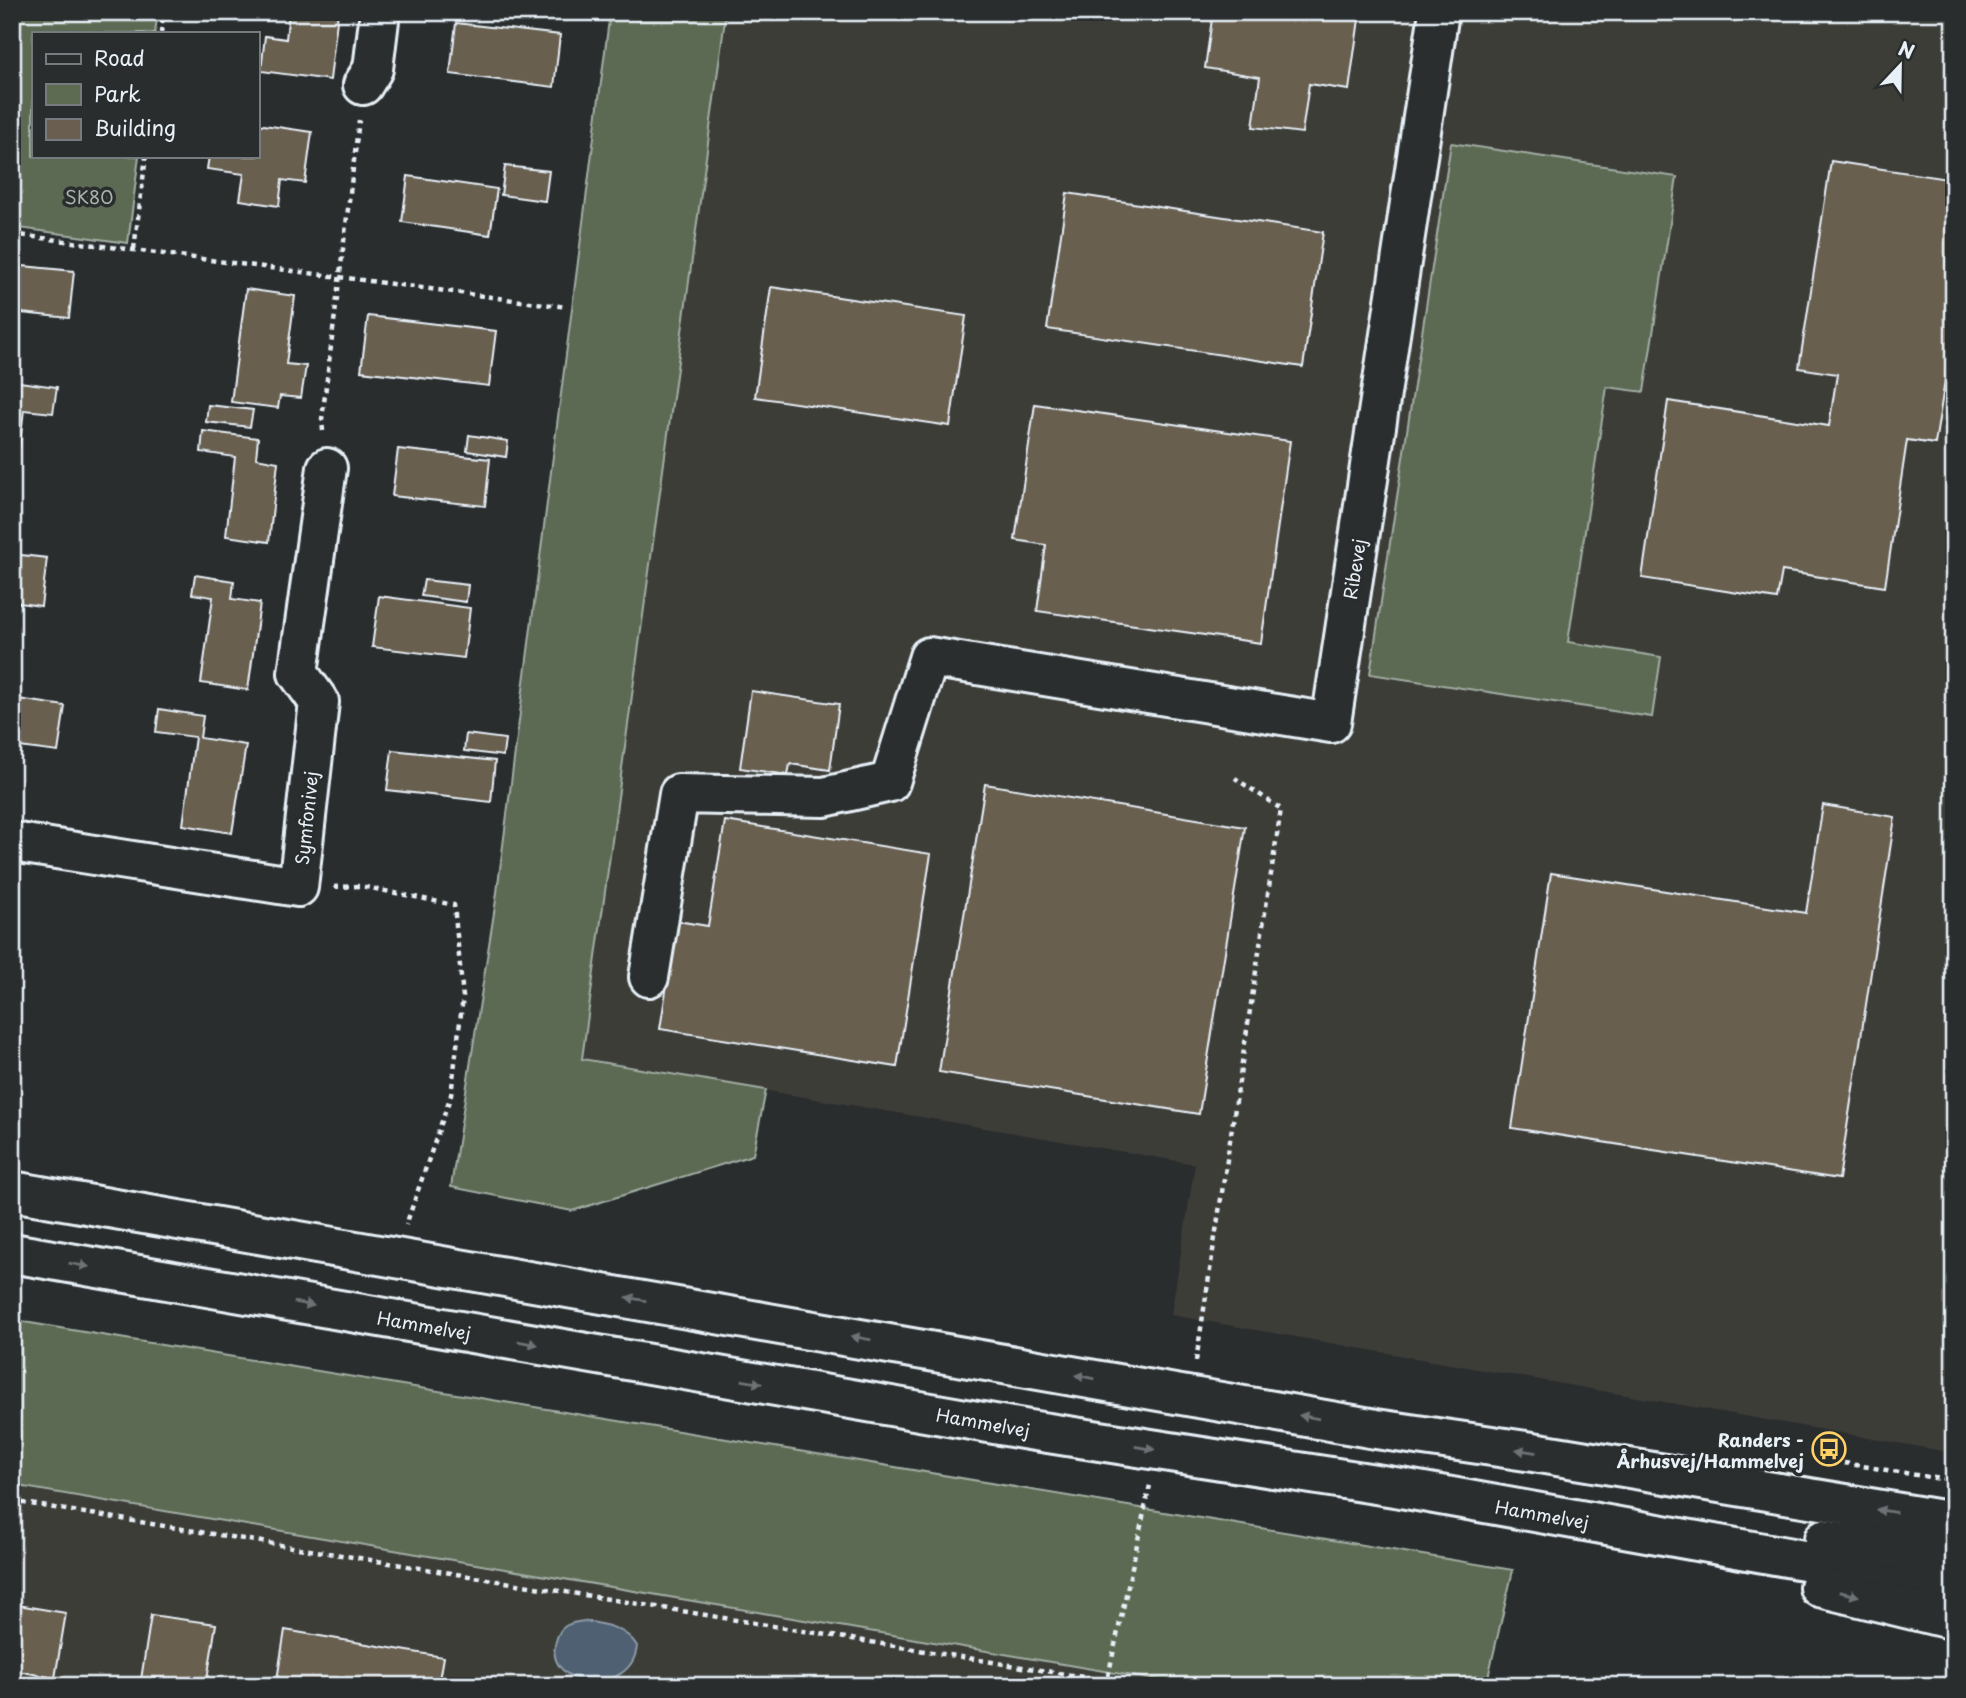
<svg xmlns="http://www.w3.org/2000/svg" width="1966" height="1698" viewBox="0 0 1966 1698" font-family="'Playpen Sans',sans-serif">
<rect width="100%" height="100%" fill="#2a2d2e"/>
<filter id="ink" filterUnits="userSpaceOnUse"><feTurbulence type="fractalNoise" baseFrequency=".0143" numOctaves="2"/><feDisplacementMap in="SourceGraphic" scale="14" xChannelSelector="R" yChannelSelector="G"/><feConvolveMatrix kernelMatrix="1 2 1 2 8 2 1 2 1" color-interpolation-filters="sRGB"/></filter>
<g filter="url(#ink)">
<g fill="#3d3c38">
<polygon points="726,12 1954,12 1954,1453 1171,1315 1195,1164 582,1059"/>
<polygon points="12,1485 1192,1686 12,1686"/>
</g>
<g fill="#5d6b52" stroke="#a2aea5" stroke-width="2">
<polygon points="12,12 158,12 155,33 33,33 33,156 139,156 128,243 12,227"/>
<polygon points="610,12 726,12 582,1059 766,1090 753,1155 572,1211 451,1187 496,900"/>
<polygon points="1451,143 1677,177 1644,392 1607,387 1568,642 1661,657 1652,717 1370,674"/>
<polygon points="12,1320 1513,1570 1486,1686 1192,1686 12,1485"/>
</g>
<path fill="#4f6172" stroke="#8c9ba8" stroke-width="2" d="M584,1621C603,1624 626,1627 637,1646C632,1698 542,1689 556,1641C560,1625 569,1623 584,1621Z"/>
<g fill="#695e50" stroke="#e8f1f8" stroke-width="2">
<polygon points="289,12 338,12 330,80 261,71 265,36 286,39"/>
<polygon points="1213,12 1360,12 1349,90 1309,84 1302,133 1253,127 1260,77 1205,68"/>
<polygon points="456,23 560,35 554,87 450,74"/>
<polygon points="257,124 312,132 305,183 282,180 279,206 240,200 244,174 207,169 209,156 257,156"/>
<polygon points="1831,161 1954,180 1954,324 1935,444 1907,440 1885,587 1782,571 1777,599 1642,578 1668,401 1829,426 1837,374 1799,368"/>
<polygon points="505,166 549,171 545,201 501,195"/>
<polygon points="408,176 497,189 490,235 402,222"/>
<polygon points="1067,193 1323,232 1303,367 1047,329"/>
<polygon points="12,265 74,271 69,318 12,312"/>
<polygon points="771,287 966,316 950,426 755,397"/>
<polygon points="246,289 295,296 286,364 306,366 301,398 280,396 278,408 231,402"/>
<polygon points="368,316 496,331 489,386 361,371"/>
<polygon points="12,381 57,387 53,413 24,410 13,499"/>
<polygon points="1035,404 1290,441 1261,643 1037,611 1046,545 1015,540"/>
<polygon points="208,405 253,410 250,427 206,422"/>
<polygon points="203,431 258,438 256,458 278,462 269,542 226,536 235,457 201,452"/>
<polygon points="469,435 508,441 506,457 467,451"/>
<polygon points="398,449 490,459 485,506 392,496"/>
<polygon points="12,554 47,558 41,606 12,602"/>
<polygon points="195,575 234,581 232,599 260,603 248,690 201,683 213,597 192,594"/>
<polygon points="424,580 468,585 466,602 421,596"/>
<polygon points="379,596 470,608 464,658 372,647"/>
<polygon points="751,691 839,704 830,770 790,764 788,775 740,768"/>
<polygon points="12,698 65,706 58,752 12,746"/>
<polygon points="159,709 203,716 200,738 246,745 232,833 183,825 195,737 156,732"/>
<polygon points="466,734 505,739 503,756 464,751"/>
<polygon points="392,750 495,761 491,802 387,790"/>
<polygon points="985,784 1245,827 1199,1114 939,1072"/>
<polygon points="1823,805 1895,817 1839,1179 1512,1128 1551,873 1806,913"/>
<polygon points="725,821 931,854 897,1067 660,1029 677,921 708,926"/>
<polygon points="12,1604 66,1613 55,1678 12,1670"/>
<polygon points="151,1615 216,1624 206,1686 140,1686"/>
<polygon points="285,1630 443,1657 438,1686 276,1686"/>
</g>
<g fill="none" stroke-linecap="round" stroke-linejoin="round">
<defs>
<g id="minor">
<polyline points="363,85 373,69 380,12"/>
<polyline points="12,842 298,887 319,702 298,673 327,468"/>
<polyline points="649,977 679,794 824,797 890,782 929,657 1331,723 1439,12"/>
</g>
<g id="major">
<polyline points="12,1191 1376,1429 1533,1452 1954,1522"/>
<polyline points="12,1253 1029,1430 1401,1488 1954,1587"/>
<polyline points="1824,1539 1954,1557"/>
<polyline points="1819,1587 1954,1620"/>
</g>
</defs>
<use href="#minor" stroke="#e8f1f8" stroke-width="44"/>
<use href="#major" stroke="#e8f1f8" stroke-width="44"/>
<g stroke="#e8f1f8" stroke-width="4.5" stroke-dasharray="5 5" stroke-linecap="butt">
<polyline points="161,33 163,12"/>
<polyline points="12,234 567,307"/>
<polyline points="134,249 146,156"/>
<polyline points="323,431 322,419 359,120"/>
<polyline points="334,887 361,886 454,905 463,997 451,1095 406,1225"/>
<polyline points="1196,1361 1281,809 1235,778"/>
<polyline points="1844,1463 1953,1481"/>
<polyline points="12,1501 1138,1686"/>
<polyline points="1106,1686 1150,1485"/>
</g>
<use href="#minor" stroke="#2a2d2e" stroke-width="38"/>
<use href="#major" stroke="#2a2d2e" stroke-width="38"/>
</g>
<defs><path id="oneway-solid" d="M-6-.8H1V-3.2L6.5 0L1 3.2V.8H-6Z" transform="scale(1.75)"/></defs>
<g fill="#6c7275">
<use href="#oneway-solid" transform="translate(79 1265) rotate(10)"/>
<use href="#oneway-solid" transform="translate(636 1299) rotate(-170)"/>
<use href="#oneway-solid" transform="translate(304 1304) rotate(10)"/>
<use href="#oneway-solid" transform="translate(861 1338) rotate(-170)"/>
<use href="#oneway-solid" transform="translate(528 1343) rotate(10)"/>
<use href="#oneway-solid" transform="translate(1085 1377) rotate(-170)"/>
<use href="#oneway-solid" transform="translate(752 1382) rotate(10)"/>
<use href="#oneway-solid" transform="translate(1309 1417) rotate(-170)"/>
<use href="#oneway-solid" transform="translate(1145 1448) rotate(9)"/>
<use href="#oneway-solid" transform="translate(1526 1451) rotate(-171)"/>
<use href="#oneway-solid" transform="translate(1886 1511) rotate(-171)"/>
<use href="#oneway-solid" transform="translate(1849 1594) rotate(13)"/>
</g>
</g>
<defs>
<symbol id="bus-ring" viewBox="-11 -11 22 22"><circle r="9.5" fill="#2a2d2e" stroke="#ffd166" stroke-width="1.5"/><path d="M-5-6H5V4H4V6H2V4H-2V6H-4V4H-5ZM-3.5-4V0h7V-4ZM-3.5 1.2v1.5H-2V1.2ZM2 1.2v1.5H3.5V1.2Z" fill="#ffd166"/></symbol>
</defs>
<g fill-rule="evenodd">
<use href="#bus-ring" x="1810" y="1430" width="38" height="38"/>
</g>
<g text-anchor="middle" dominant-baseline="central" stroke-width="7" stroke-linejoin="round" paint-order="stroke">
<g font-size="18" fill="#a9b5ad" stroke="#2a2d2e">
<text x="89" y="196">SK80</text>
</g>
<g font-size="18" fill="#e8f1f8" stroke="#2a2d2e">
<text transform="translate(1354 569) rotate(-81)">Ribevej</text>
<text transform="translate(306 818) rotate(-84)">Symfonivej</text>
<text transform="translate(424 1325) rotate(10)">Hammelvej</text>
<text transform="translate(983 1422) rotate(10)">Hammelvej</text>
<text transform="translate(1542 1514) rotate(10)">Hammelvej</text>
</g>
<g font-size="18" font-weight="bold" fill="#e8f1f8" stroke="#2a2d2e" text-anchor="end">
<text x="1804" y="1439">Randers -<tspan x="1804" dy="21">Århusvej/Hammelvej</tspan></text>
</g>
</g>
<rect width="1966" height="1698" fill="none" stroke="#2a2d2e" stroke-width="42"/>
<rect x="21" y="21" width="1924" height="1656" fill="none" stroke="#e8f1f8" stroke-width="2.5" filter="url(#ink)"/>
<rect x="32" y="32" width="228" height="126" fill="#2a2d2e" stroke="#767b7f" stroke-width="2"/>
<rect x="46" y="54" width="35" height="10" fill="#2a2d2e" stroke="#767b7f" stroke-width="2"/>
<text x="94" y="66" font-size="21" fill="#e8f1f8">Road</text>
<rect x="46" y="84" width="35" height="21" fill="#5d6b52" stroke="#767b7f" stroke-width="2"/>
<text x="94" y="102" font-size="21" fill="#e8f1f8">Park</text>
<rect x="46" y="119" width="35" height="21" fill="#695e50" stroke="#767b7f" stroke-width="2"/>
<text x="94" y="136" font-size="21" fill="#e8f1f8">Building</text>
<g transform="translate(1900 66) rotate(22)" stroke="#2a2d2e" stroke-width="5" paint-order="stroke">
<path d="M0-5L12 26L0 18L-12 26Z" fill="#e8f1f8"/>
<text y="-10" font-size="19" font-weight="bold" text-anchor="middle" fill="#e8f1f8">N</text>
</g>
</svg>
